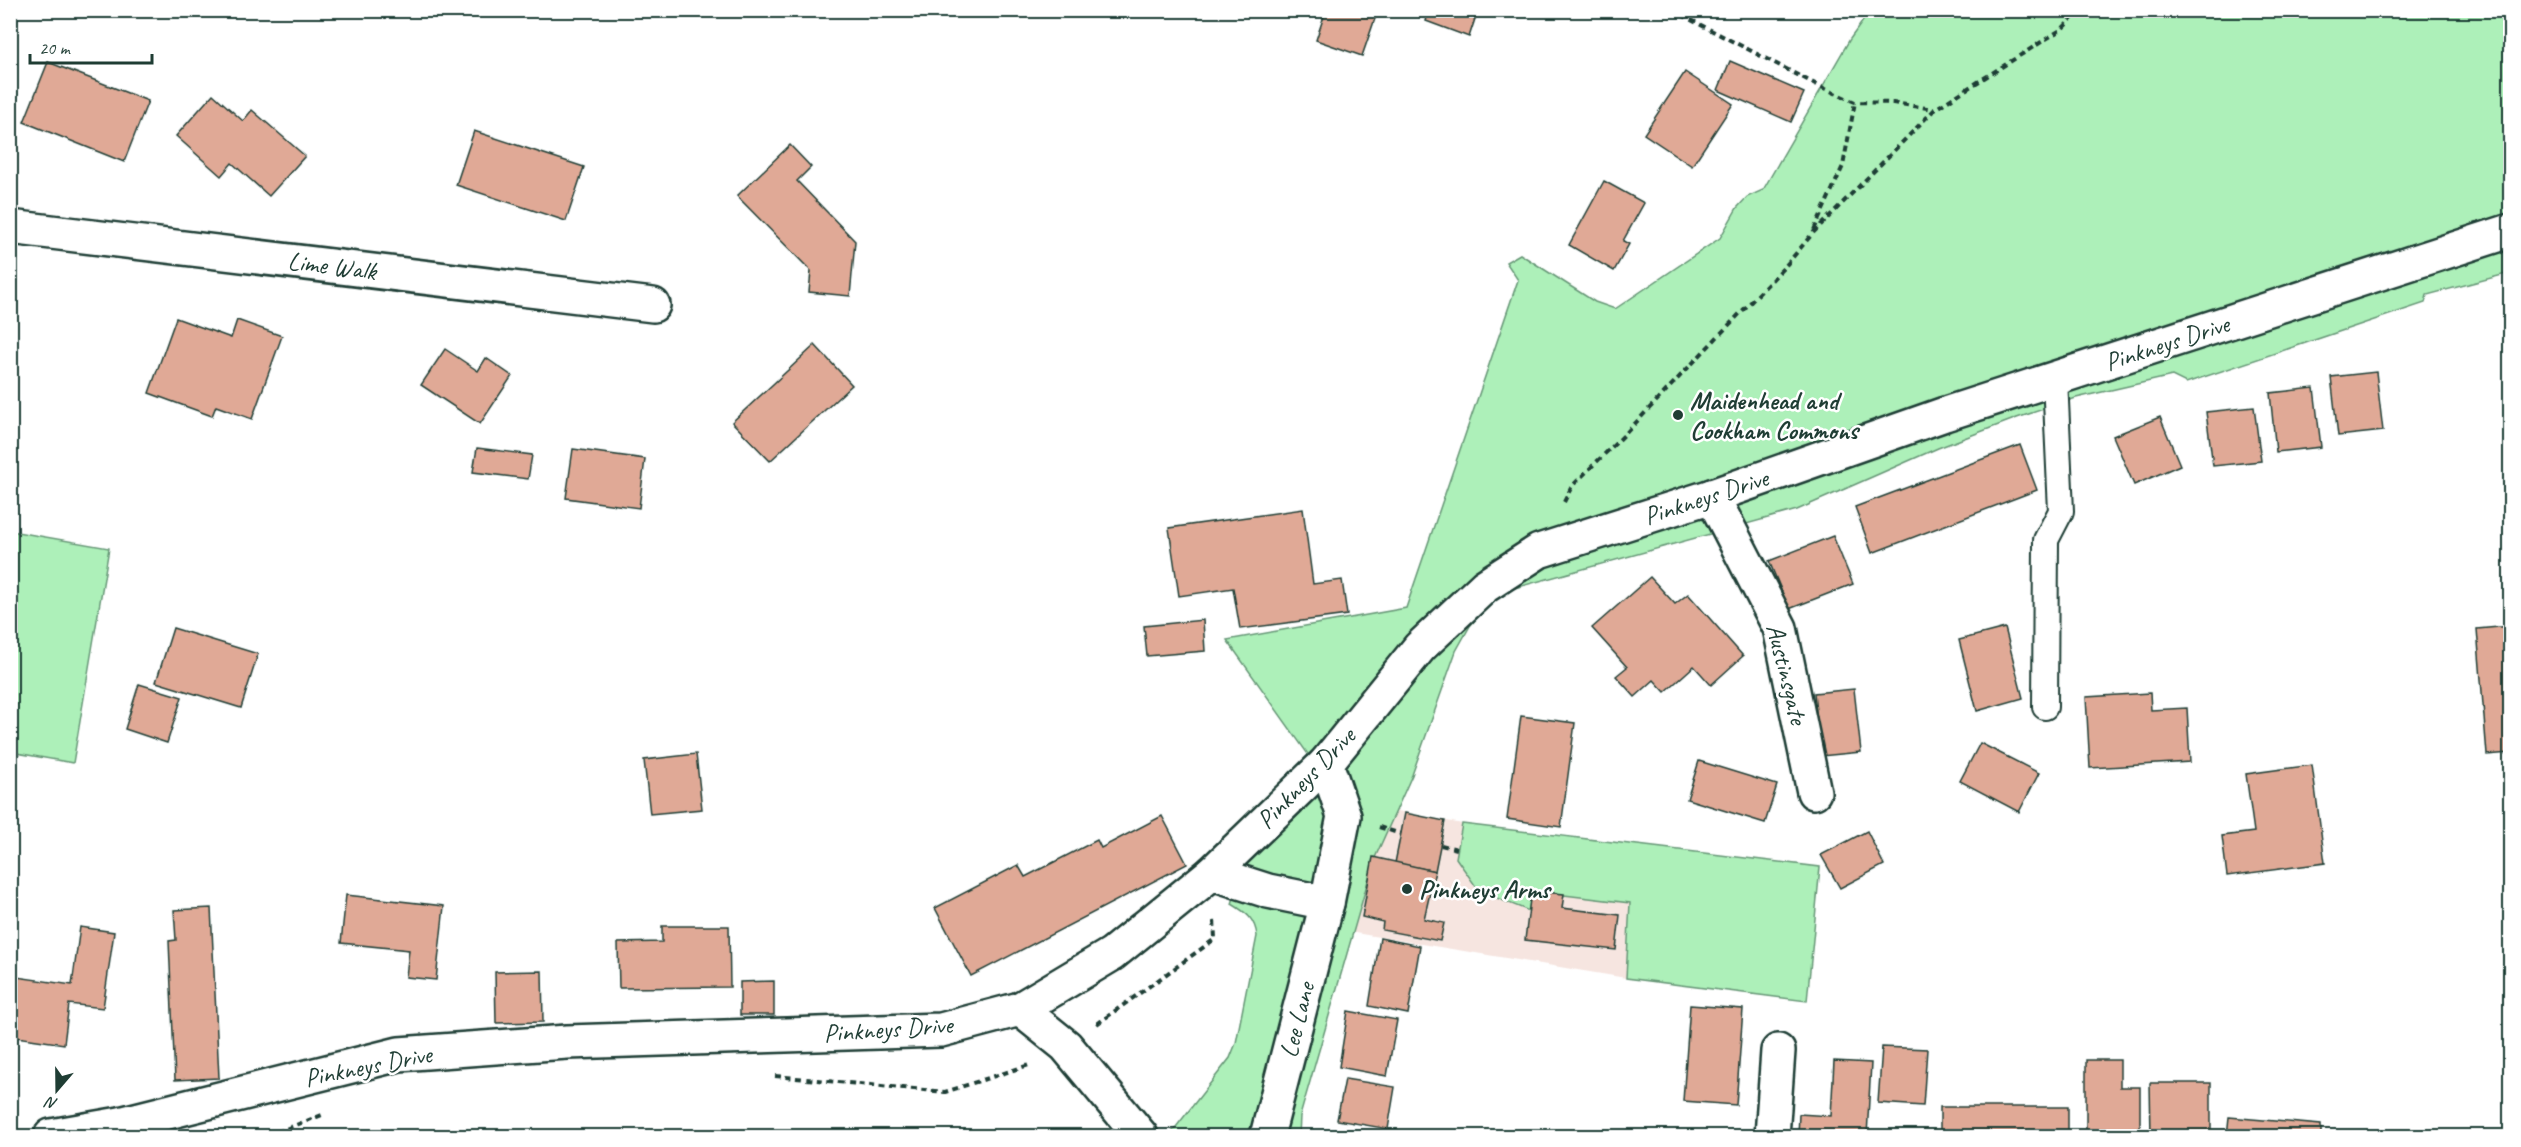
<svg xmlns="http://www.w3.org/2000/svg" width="2521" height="1147" viewBox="0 0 2521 1147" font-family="Caveat,sans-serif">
<rect width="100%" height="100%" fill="#fff"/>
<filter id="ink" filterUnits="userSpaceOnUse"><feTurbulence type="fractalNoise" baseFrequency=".0167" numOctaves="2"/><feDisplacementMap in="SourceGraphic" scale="12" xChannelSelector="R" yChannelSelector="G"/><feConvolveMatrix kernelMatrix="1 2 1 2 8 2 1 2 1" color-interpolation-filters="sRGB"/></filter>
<g filter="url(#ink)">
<polygon fill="#f6e5e0" points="1383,808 1462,824 1820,867 1807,1001 1626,978 1343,931"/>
<g fill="#adf0b9" stroke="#669676" stroke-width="1.5">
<path d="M1870,11H2510V273L2427,295L2425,303L2186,383L2172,376L2076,398L2017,418L1938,448L1797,510L1511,589L1488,605L1470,626L1456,651L1412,775L1374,860L1300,1116L1299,1136H1169L1230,1058L1236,1043L1257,936C1255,919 1247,913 1232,904L1244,864L1327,781L1227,640L1406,608L1518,280L1506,262L1520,254L1595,302L1615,309L1720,238L1737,208L1747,197L1763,190L1850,39Z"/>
<polygon points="11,531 109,548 73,763 11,752"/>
<polygon points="1462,824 1820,867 1807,1001 1626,978 1630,903 1531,891 1529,911 1479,891 1456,858"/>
</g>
<g fill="#e0a996" stroke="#1f3d34" stroke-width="1.5">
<polygon points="1326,10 1378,10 1362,56 1316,40"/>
<polygon points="1429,10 1478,10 1469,37 1426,21"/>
<polygon points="1730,61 1804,93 1791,122 1718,90"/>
<polygon points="48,62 148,101 124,162 24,122"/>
<polygon points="1685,72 1733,104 1692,166 1644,134"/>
<polygon points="213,94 243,121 252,110 305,156 269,196 232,163 221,176 176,136"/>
<polygon points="474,131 584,167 566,221 456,185"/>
<polygon points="790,145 811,167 797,181 855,241 850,296 809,292 811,271 737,196"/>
<polygon points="1604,181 1644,203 1623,241 1629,244 1614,271 1569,245"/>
<polygon points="176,318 231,338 237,320 282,336 252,419 216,406 212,416 149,393"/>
<polygon points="815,345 852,385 770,461 732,422"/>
<polygon points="445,349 478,371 486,358 512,376 480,424 421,385"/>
<polygon points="2376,372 2383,431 2338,436 2331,377"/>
<polygon points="2314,388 2321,447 2276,452 2270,393"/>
<polygon points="2254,407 2261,461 2213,466 2206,412"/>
<polygon points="2160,417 2180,465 2134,485 2113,436"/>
<polygon points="2020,445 2037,490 1872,553 1855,507"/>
<polygon points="477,448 532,455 528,479 473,472"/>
<polygon points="573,449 645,459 639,508 566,498"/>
<polygon points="1303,509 1313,584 1342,580 1347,615 1240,629 1233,588 1179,596 1169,528"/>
<polygon points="1833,536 1853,584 1789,609 1769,561"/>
<polygon points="1650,577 1675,604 1688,594 1743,656 1711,685 1694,666 1665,692 1654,680 1635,697 1616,676 1627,667 1592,628"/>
<polygon points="1203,620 1205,651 1147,656 1144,626"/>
<polygon points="2510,626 2510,753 2487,755 2477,629"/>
<polygon points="173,628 258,654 241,708 156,682"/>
<polygon points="2005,628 2023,698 1977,711 1959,640"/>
<polygon points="139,684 182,697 167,743 125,729"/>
<polygon points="1854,689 1861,752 1821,756 1814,693"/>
<polygon points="2150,693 2151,710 2187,708 2190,762 2090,768 2086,697"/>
<polygon points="1521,716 1575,723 1561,827 1507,819"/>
<polygon points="1980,743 2039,773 2019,812 1960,781"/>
<polygon points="696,754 702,809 650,814 644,760"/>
<polygon points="1699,761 1777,785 1765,823 1687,799"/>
<polygon points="2312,765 2325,863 2227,876 2222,836 2254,832 2246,774"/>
<polygon points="1405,813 1445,821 1435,871 1395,863"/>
<polygon points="1162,816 1187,864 971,976 935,908 1018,865 1025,877 1097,840 1101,848"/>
<polygon points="1867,831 1884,865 1840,888 1821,855"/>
<polygon points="1373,857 1435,871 1424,919 1444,923 1440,941 1382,930 1383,922 1362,917"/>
<polygon points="1531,891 1564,894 1562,908 1620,915 1616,950 1525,940"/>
<polygon points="346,895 444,906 436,980 406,977 409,950 341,943"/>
<polygon points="211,908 219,1078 175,1080 169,941 176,940 174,910"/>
<polygon points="662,926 729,926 730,987 619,988 618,943 662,942"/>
<polygon points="80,927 114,932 103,1008 69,1004 64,1044 10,1036 10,976 72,985"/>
<polygon points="1380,938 1420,946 1408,1014 1369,1006"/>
<polygon points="542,971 543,1022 496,1023 495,972"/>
<polygon points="774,981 774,1015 740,1015 740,982"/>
<polygon points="1690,1005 1743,1009 1736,1105 1683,1101"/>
<polygon points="1348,1011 1397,1020 1387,1076 1339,1067"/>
<polygon points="1882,1047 1927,1049 1923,1106 1878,1103"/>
<polygon points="2086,1060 2120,1060 2120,1087 2140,1087 2140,1136 2086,1136"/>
<polygon points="1834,1061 1871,1063 1867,1136 1798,1136 1799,1114 1831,1116"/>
<polygon points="1345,1079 1395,1087 1388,1129 1337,1120"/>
<polygon points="2150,1083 2211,1083 2211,1136 2151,1136"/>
<rect x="1940" y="1107" width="128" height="29"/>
<polygon points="2229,1117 2321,1125 2321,1136 2227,1136"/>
<polygon points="1347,1130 1382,1136 1346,1136"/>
</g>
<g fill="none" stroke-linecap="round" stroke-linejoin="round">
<defs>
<polyline id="service" points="2045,707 2046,540 2061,511 2055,379"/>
<g id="minor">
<polyline points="10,227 653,305"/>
<polyline points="1712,496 1780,628 1814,792"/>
<polyline points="1212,873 1268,891 1327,903"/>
<polyline points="1020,1009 1066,1046 1141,1136"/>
<polyline points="1267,1136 1327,903 1344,816 1326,763"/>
<polyline points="1772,1136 1778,1051"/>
</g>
<polyline id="tertiary" points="51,1136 120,1124 399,1054 567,1042 941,1030 1020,1009 1112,954 1212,873 1326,763 1420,647 1485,586 1539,551 1712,496 1945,414 2510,231"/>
</defs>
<use href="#service" stroke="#1f3d34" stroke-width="28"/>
<use href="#minor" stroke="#1f3d34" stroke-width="38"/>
<use href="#tertiary" stroke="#1f3d34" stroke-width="38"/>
<g stroke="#1f3d34" stroke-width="4" stroke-dasharray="6 4.5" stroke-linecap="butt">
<polyline points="1672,10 1819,86 1855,102 1893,103 1934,109"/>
<polyline points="1814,230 1843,166 1855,102"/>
<polyline points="1564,502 1572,486 1624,435 1788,263 1813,233 1935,109 2062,29 2080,10"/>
<polyline points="1379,827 1401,834"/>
<polyline points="1441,845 1457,849"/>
<polyline points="1097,1024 1215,939 1214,918"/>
<polyline points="775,1076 945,1092 1029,1065"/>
<polyline points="267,1136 322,1115"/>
</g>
<use href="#service" stroke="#fff" stroke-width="24"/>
<use href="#minor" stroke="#fff" stroke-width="33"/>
<use href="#tertiary" stroke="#fff" stroke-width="33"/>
</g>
</g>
<g fill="#1f3d34" stroke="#fff" stroke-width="2">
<circle cx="1678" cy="415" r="6"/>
<circle cx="1407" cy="889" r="6"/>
</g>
<g text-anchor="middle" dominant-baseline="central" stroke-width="5" stroke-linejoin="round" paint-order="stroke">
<g font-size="26" fill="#1f3d34" stroke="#fff">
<text transform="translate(332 266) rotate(7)">Lime Walk</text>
<text transform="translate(2167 343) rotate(-18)">Pinkneys Drive</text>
<text transform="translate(1706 497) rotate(-18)">Pinkneys Drive</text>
<text transform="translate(1787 674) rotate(76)">Austinsgate</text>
<text transform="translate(1306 778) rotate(-46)">Pinkneys Drive</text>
<text transform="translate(1297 1020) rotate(-76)">Lee Lane</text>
<text transform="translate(888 1029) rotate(-4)">Pinkneys Drive</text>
<text transform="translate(368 1066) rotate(-11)">Pinkneys Drive</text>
</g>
<g font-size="26" font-weight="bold" fill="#1f3d34" stroke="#fff" text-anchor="start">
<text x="1690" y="400">Maidenhead and<tspan x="1690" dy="30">Cookham Commons</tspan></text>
<text x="1419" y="889">Pinkneys Arms</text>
</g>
</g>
<rect width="2521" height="1147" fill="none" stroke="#fff" stroke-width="36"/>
<rect x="18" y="18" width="2485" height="1111" fill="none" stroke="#1f3d34" stroke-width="2" filter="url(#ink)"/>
<g transform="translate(57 1090) rotate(200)" stroke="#ffffff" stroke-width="4.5" paint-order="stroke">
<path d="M0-4.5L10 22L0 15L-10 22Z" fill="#1f3d34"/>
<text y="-9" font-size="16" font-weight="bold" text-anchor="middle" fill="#1f3d34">N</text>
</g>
<path d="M30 54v9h122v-9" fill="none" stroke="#1f3d34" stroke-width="3"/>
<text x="39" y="54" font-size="18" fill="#1f3d34" stroke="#ffffff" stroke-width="4.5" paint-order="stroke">20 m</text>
</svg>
